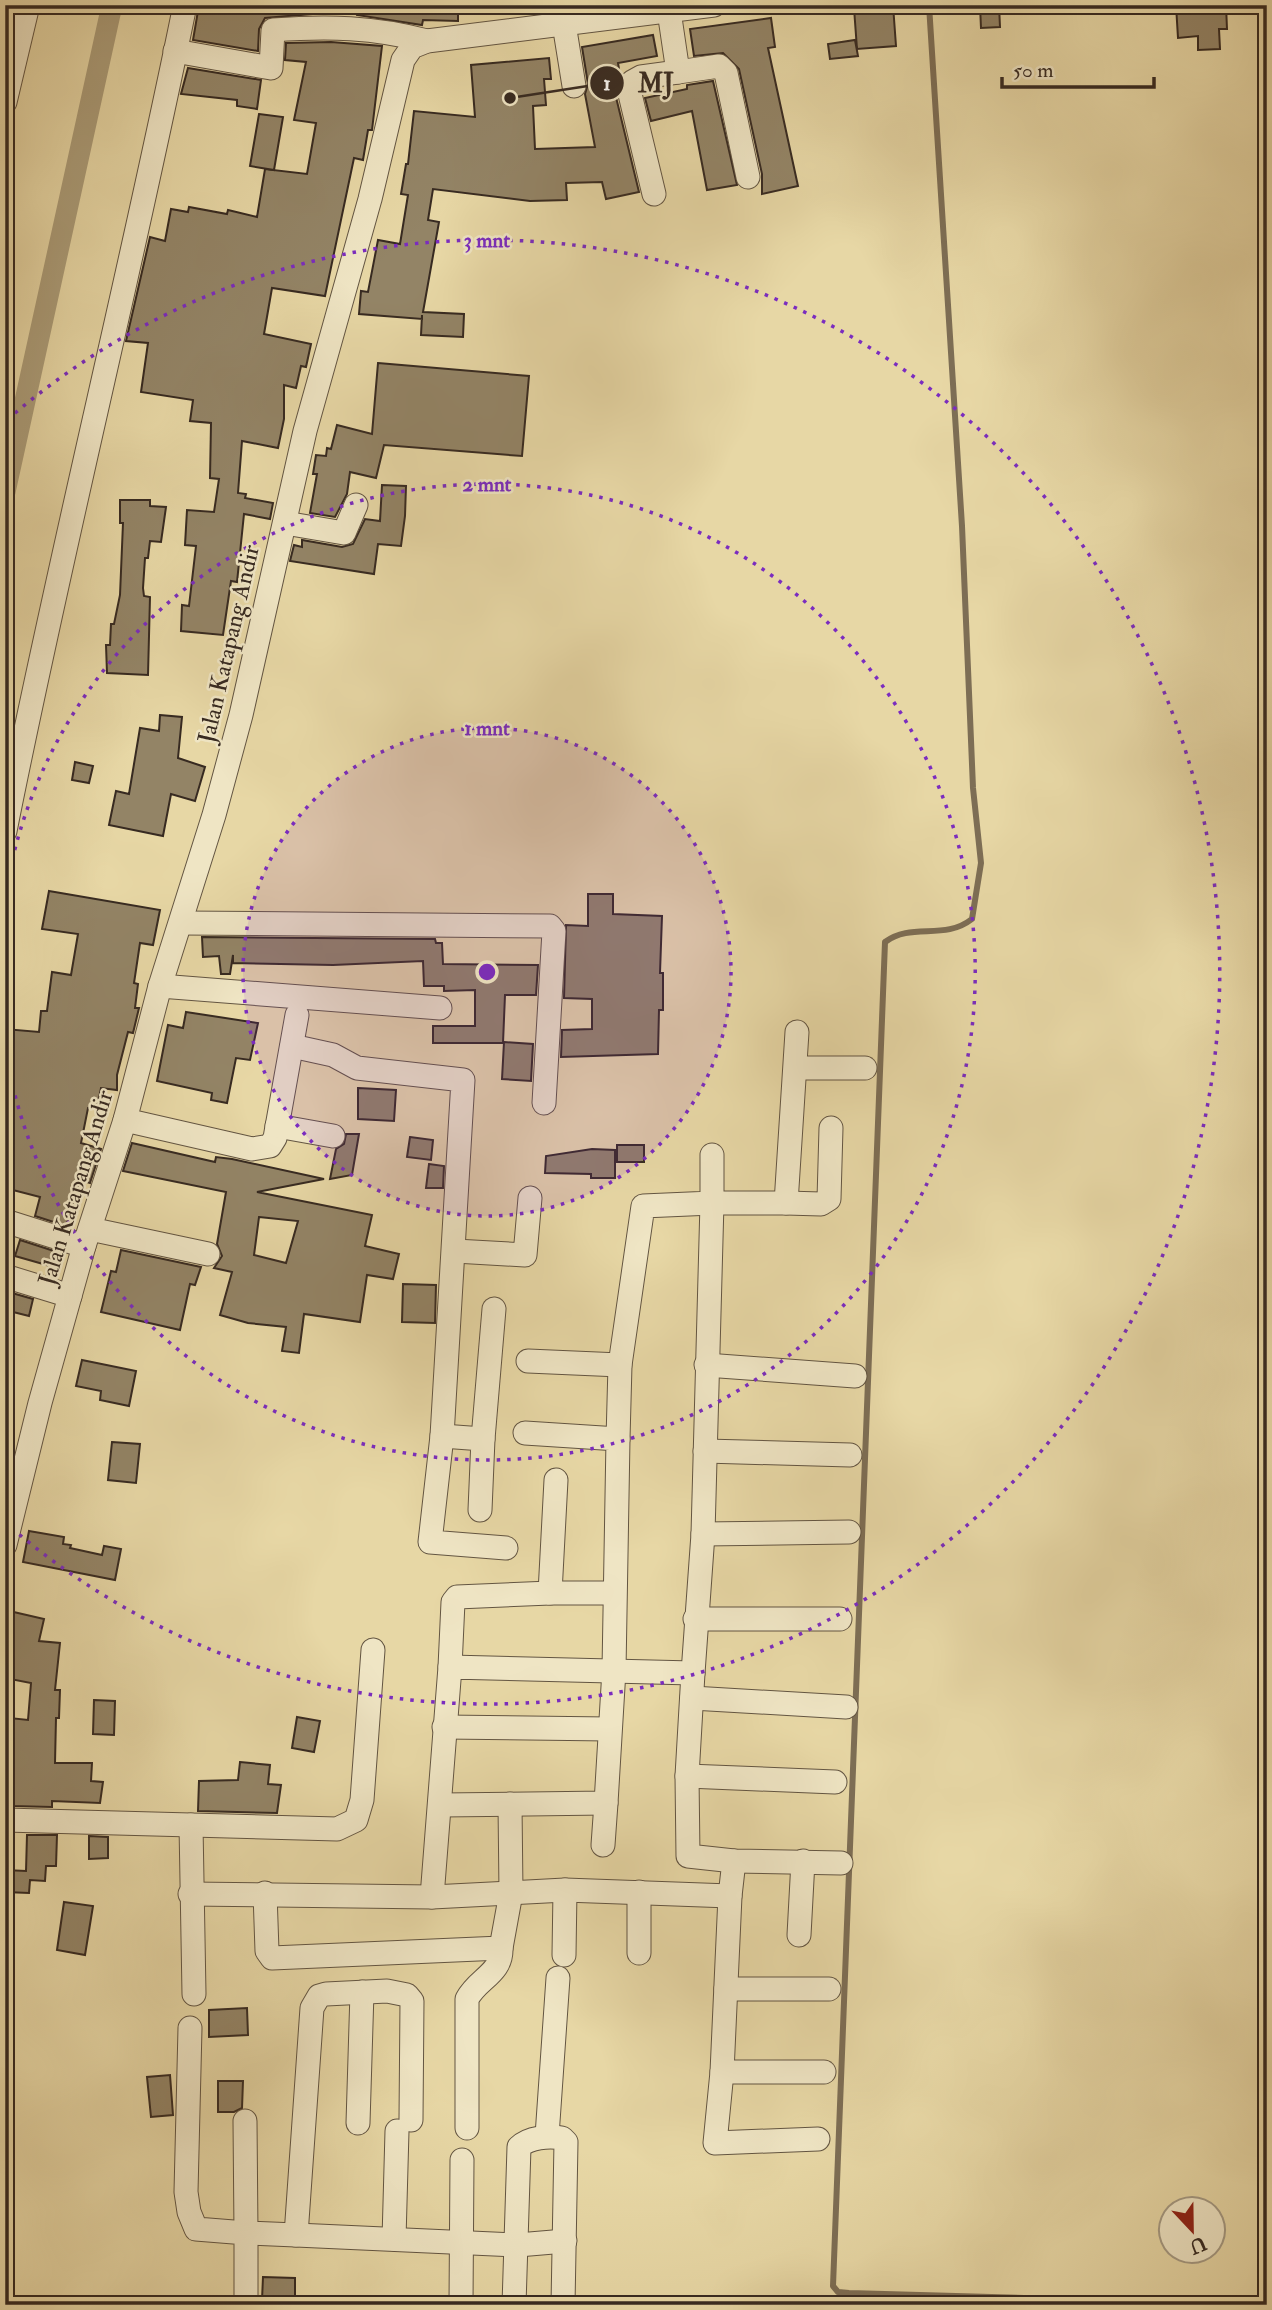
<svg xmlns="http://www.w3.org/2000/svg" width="1272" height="2310" viewBox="0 0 1272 2310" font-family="'IM FELL Double Pica',serif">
<rect width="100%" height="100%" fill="#e7d7a5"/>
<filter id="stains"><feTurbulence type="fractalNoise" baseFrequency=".00286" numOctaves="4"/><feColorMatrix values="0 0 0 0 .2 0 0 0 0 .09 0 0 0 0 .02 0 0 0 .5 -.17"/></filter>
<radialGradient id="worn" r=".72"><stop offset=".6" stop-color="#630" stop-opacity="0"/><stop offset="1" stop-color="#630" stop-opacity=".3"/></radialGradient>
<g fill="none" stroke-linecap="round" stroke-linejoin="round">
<path stroke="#7d6e55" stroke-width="6" d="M929,5L962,526L973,788L981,863L972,919C944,941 912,922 885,942L833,2286L838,2292L849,2293L1057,2299L1071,2305"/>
<polyline stroke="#ab9c78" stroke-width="21" points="5,492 112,5"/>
</g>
<g fill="#938466" stroke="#372a21" stroke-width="2" fill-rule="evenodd">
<polygon points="199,5 313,5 312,14 265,18 259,29 258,51 193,40"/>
<polygon points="358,5 458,5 458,21 423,20 422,25 357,15"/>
<polygon points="893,5 896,46 857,49 854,8"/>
<polygon points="980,5 999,5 1000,27 981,28"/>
<polygon points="1176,5 1226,5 1227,29 1219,29 1220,49 1198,50 1198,36 1178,38"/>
<polygon points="771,18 775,47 768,48 798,186 762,194 762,174 739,69 723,53 694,56 690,29"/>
<polygon points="653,35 657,56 618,63 620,75 615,93 639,192 606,199 602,182 566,183 567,200 530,201 433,189 428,220 439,222 423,312 464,314 463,337 421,335 422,315 422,319 359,314 361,291 368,292 378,240 400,244 408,195 401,194 406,164 408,164 414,111 475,117 471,65 549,58 551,79 544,79 546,105 533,106 535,149 595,147 585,94 588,84 582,47"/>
<polygon points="855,40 858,56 830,59 828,44"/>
<polygon points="331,42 382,46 372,130 368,130 363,160 354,158 325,296 272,288 264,334 311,344 306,367 301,366 296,388 284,385 284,419 278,448 242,441 238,493 246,494 245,498 273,503 270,519 244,514 237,582 231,581 223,635 181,631 182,605 189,606 196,546 185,545 187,510 214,512 219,479 210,478 211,423 190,421 193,400 141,392 148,343 126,341 150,237 165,241 171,209 188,212 189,207 227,214 228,210 257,217 265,169 307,174 316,123 294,120 306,62 285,60 286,43"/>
<polygon points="188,68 261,80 257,109 237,106 237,100 181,94"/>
<polygon points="713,81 737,185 707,190 692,111 651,121 645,98 687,89 687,85"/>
<polygon points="259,114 283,117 274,170 250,166"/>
<polygon points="378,363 529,376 522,456 384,445 376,478 350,472 347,494 335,517 310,513 317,474 313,474 316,455 326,456 327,448 331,449 337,425 372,434"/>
<polygon points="382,485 406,486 405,516 401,546 378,544 374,574 290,561 294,545 302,547 302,540 342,547 353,544 365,519 380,521"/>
<polygon points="120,500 150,500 150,506 166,507 161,542 150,541 148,558 145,558 143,588 144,596 150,597 148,675 107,673 106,645 110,645 111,624 114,624 120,595 123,523 120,523"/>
<polygon points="160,715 182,717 178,758 205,767 195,801 171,794 163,836 109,825 116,791 129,794 140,728 159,731"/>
<polygon points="75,762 93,766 89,783 72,780"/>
<polygon points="49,891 160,910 153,945 140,943 134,983 138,984 135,1008 139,1008 133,1033 128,1032 117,1075 117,1090 101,1088 97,1109 88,1108 81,1143 101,1149 90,1183 80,1180 66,1226 35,1216 40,1197 5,1188 5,1029 39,1032 41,1011 47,1011 52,972 71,975 78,934 42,929"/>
<polygon points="588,894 613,894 613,914 662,916 660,973 663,973 663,1010 659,1010 658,1054 561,1057 562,1030 592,1029 592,999 564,998 566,925 588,926"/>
<polygon points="202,937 435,939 436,943 442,943 443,964 538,965 536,995 505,995 503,1043 433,1043 433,1026 475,1026 475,990 444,991 444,986 424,986 423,961 333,965 233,963 233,955 230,974 221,974 219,956 203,957"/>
<polygon points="186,1012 258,1023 250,1060 236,1058 227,1103 211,1100 212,1093 157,1081 168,1025 183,1028"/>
<polygon points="504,1042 533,1044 531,1081 502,1079"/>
<polygon points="358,1088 396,1090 394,1121 358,1119"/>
<polygon points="346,1134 359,1134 352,1175 330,1179 336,1149 344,1144"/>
<polygon points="410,1137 433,1140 431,1160 407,1157"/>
<path d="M132,1143L215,1162L216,1157L232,1159L324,1179L257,1192L372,1215L365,1246L399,1254L393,1279L367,1275L360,1322L304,1314L299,1353L282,1351L286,1327L248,1323L220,1315L232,1272L214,1268L222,1256L217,1244L226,1192L123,1171ZM259,1217L298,1221L286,1263L254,1255Z"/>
<rect x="617" y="1145" width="27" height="17"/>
<polygon points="592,1149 615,1150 615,1178 591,1178 591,1174 545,1173 546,1156"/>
<polygon points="429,1164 444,1166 443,1188 426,1188"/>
<polygon points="20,1240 54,1251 50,1266 15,1256"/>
<polygon points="121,1250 201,1267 195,1285 190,1284 180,1330 101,1312 111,1271 116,1272"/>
<polygon points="403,1284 436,1285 435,1323 402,1322"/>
<polygon points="5,1291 33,1299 29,1316 5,1310"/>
<polygon points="82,1360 136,1371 129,1406 100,1400 101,1391 76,1386"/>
<polygon points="112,1442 140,1444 136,1483 108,1480"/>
<polygon points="29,1531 64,1537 63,1544 71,1545 70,1548 102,1555 104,1546 121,1549 115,1580 23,1562"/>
<polygon points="5,1610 44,1619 39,1641 60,1643 55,1690 60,1690 59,1718 56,1718 55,1763 92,1763 91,1781 103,1782 100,1803 52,1801 52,1807 11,1806 11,1801 5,1801 5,1772 13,1772 14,1736 8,1735 10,1718 28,1720 31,1683 5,1678"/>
<polygon points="94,1700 115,1701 114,1735 93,1734"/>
<polygon points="297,1717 320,1721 314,1752 292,1748"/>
<polygon points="240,1762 270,1765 268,1784 281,1785 277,1813 198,1811 199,1781 238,1780"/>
<polygon points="27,1835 57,1835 56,1866 46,1866 45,1881 30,1880 29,1893 5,1892 5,1870 26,1871"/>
<polygon points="89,1836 108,1837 108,1858 89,1859"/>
<polygon points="64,1902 93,1906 85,1955 57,1950"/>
<polygon points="247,2008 248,2035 209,2037 209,2010"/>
<polygon points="170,2075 173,2115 151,2117 147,2077"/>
<polygon points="218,2081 243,2081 242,2108 234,2112 218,2112"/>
<polygon points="263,2277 295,2278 295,2301 262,2300"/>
</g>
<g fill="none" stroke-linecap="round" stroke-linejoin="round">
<defs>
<g id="minor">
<polyline points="669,11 678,72 719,66 726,73 748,177"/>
<polyline points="564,24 574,86"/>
<path d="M175,51L271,68L273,30C328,26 373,27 427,41"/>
<polyline points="5,102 28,5"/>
<polyline points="654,194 629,90 632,82 641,77 678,72"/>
<polyline points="285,523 344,533 356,505"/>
<path d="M5,831C60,554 129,281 185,5"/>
<polyline points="181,923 550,926 554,931 544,1103"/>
<polyline points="160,986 440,1008"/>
<polyline points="292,1046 333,1055 357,1068 463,1080 442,1436 430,1542 506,1548"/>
<polyline points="796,1068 865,1068"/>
<polyline points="125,1120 252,1149 270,1146 275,1138 297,1015"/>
<polyline points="277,1126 333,1136"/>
<polyline points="786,1203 821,1204 829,1199 831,1128"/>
<polyline points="5,1221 84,1246"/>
<polyline points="90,1229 208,1254"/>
<polyline points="455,1251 525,1255 530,1198"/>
<polyline points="8,1277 70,1296"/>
<polyline points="528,1361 620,1365"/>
<polyline points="706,1365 855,1376"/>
<polyline points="442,1436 483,1439 480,1510"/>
<polyline points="483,1439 494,1309"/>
<polyline points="618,1439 620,1365 643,1206 712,1203 712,1155"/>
<polyline points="705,1451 850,1455"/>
<polyline points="703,1534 849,1532"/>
<polyline points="5,1545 40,1403 84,1246 125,1120 160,986 214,815 241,715 305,431 370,199 403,60 412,47 427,41 714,5"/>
<polyline points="550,1593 614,1593"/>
<polyline points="695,1619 840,1619"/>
<polyline points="450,1667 453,1602 457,1597 550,1593 556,1480"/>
<polyline points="693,1673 687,1776 688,1856 734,1861 841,1863"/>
<polyline points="692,1698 846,1707"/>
<polyline points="444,1727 609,1729"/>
<polyline points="687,1776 835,1782"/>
<polyline points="442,1805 606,1803 614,1670 618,1439 525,1433"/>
<polyline points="5,1820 337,1829 356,1820 362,1800 373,1650"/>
<polyline points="191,1825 194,1994"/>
<polyline points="603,1845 606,1803"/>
<polyline points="639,1892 639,1953"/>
<polyline points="265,1893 267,1951 272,1958 501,1948 511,1893 510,1804"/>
<polyline points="190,1894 432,1897 565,1890 730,1896 734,1861"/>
<polyline points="730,1896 722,2072 715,2143 818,2139"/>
<polyline points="432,1897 450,1667 693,1673 703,1534 712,1203 786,1203 797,1032"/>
<polyline points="799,1935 803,1861"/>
<polyline points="564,1955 565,1890"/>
<polyline points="726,1989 829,1989"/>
<polyline points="190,2028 186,2192 189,2212 196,2229 246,2233 246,2305"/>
<polyline points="722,2072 824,2072"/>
<polyline points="245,2121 246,2233 296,2235 312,2008 319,1996 326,1994 387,1991 407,1995 412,2001 411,2120"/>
<polyline points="358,2123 362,1992"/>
<path d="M467,2128V1999C478,1978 502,1974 501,1948"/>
<polyline points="547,2136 558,1978"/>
<polyline points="296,2235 518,2245 565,2241"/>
<polyline points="394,2239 397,2131"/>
<polyline points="461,2305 462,2160"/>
<path d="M514,2305L519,2147C529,2137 549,2136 562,2138L566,2142L563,2305"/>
</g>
</defs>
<use href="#minor" stroke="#635542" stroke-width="25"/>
<use href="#minor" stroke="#efe5c4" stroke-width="23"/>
</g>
<circle cx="487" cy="972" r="244" fill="#7b2cbf" fill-opacity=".12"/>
<g fill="none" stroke="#7b2cbf" stroke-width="3.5" stroke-dasharray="3.5 7">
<circle cx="487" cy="972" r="244"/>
<path d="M6 891A488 488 0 1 1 6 1053"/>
<path d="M7 420A732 732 0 1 1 7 1524"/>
</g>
<g text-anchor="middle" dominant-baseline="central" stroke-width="5" stroke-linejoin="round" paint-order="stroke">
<g font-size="24" fill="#372a21" stroke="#efe5c4">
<text transform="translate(229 644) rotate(-77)">Jalan Katapang Andir</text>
<text transform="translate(76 1188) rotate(-73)">Jalan Katapang Andir</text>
</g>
</g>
<circle cx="487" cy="972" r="10" fill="#7b2cbf" stroke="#efe5c4" stroke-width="3.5"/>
<g font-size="21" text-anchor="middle" font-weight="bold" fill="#7b2cbf" stroke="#efe5c4" stroke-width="5" stroke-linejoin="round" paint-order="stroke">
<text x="487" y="247">3 mnt</text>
<text x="487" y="491">2 mnt</text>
<text x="487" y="735">1 mnt</text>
</g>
<path fill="none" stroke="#372a21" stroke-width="2.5" d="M510 98L607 83"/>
<g fill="#372a21" stroke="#efe5c4" stroke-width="2.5">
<circle cx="510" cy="98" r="7"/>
<circle cx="607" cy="83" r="18"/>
</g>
<g font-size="21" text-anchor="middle" font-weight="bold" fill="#fff">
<text x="607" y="90">1</text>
</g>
<g font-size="26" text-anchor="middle" font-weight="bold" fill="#372a21" stroke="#efe5c4" stroke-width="5" stroke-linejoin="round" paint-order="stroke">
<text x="656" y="92">MJ</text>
</g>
<rect width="1272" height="2310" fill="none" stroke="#e7d7a5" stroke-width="28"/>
<rect x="7" y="7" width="1258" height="2296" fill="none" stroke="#372a21" stroke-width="3.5"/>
<rect x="14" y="14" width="1244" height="2282" fill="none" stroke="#372a21" stroke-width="2"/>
<g transform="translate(1192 2230) rotate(158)"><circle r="33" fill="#efe5c4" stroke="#a59a83" stroke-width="2"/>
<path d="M0-5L12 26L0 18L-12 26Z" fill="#8f2418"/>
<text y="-10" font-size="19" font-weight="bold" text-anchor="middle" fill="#372a21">U</text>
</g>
<path d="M1002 77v10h152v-10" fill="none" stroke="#372a21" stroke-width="3.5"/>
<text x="1013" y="77" font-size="21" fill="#372a21" stroke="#efe5c4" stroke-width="5" paint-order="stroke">50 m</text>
<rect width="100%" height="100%" filter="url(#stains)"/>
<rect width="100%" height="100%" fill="url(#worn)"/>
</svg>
